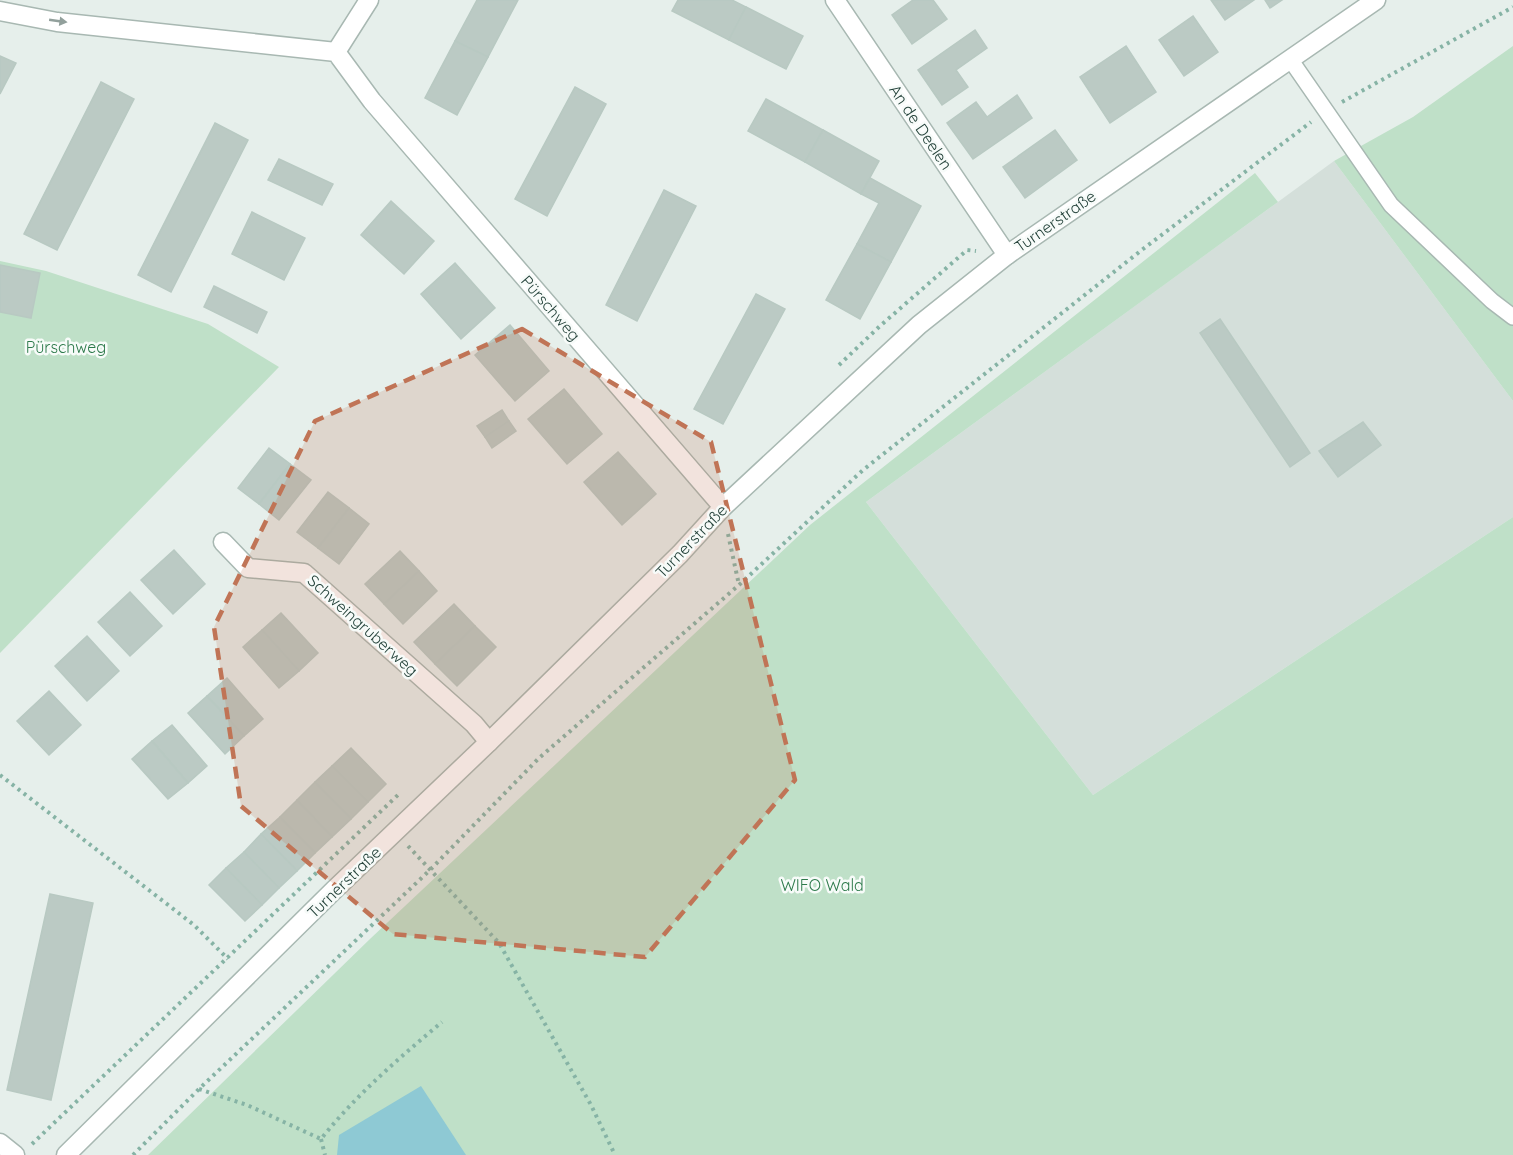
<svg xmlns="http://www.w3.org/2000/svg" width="1513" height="1155" viewBox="0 0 1513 1155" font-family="Quicksand,sans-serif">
<rect width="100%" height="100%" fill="#e6efeb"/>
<polygon fill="#d4dfda" points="1334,161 1513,401 1513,517 1093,795 866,502"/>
<g fill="#bfe0c8">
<polygon points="1513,46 1513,401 1334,161 1413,117"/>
<polygon points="1255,173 1278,202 866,502 1093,795 1513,517 1513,1155 148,1155 371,938 810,525"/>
<polygon points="0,261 46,271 208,324 279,367 0,653"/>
</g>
<polygon fill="#8ec9d4" points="421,1086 466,1155 337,1155 339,1135"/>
<g fill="#bbcac4" stroke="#b8c9c2" stroke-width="1.5">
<polygon points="477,0 518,0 488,57 455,41"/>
<polygon points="678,0 732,0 746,7 729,40 672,11"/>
<polygon points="913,0 933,0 947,19 912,44 892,15"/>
<polygon points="1211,0 1254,0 1225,20"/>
<polygon points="1265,0 1282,0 1270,8"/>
<polygon points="746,7 803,36 786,69 729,40"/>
<polygon points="1193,16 1218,52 1184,76 1159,40"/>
<polygon points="975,30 987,48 956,70 968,87 942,105 918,70"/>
<polygon points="455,41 488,57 457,115 425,98"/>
<polygon points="1126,46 1156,92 1110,123 1080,77"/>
<polygon points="0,56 16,63 0,94"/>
<polygon points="101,82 134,99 57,250 24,234"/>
<polygon points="575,87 606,104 547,216 515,199"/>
<polygon points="1017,95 1032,118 973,159 947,123 976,102 987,117"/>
<polygon points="766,99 823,130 805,162 748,131"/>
<polygon points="215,123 248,140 171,292 138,275"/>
<polygon points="823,130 879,161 861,194 805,162"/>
<polygon points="1055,130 1077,160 1025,198 1003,167"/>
<polygon points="279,159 333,184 322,205 268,180"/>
<polygon points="870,178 921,206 891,262 857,244 879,203 861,194"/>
<polygon points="664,190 696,206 637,321 606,305"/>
<polygon points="391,201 434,241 404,274 361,235"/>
<polygon points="252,212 305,238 284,280 232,254"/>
<polygon points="857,244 891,262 860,319 826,300"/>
<polygon points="455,263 495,308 461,339 421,294"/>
<polygon points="0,265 40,273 31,318 0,312"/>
<polygon points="214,286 267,312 257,333 204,307"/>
<polygon points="756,294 785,309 723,424 694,409"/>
<polygon points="1220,319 1310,453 1290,467 1200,333"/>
<polygon points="510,325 549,371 515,401 475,355"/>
<polygon points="564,389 602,434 567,464 528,419"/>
<polygon points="502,410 509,421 485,437 477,426"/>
<polygon points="509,421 516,431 492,448 485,437"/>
<polygon points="1363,422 1381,445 1338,477 1319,451"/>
<polygon points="269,448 290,464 259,504 238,488"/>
<polygon points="618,452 656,494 622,525 584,482"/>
<polygon points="290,464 311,480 279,520 259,504"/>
<polygon points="328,492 349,508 318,548 297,532"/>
<polygon points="349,508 369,524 339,564 318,548"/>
<polygon points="174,550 205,584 173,614 141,580"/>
<polygon points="400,551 419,571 384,604 365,584"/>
<polygon points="419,571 437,591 403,624 384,604"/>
<polygon points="130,592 162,626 130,656 98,622"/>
<polygon points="454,604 475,626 435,664 414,642"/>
<polygon points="281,613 318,653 299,671 262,630"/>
<polygon points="475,626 496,647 457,686 435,664"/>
<polygon points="262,630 299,671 279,688 243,647"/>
<polygon points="87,636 119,671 87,701 55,666"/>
<polygon points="227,678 263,719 244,736 207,696"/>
<polygon points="49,691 81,725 49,755 17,721"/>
<polygon points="207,696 244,736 225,754 188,713"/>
<polygon points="172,725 207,766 188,783 152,741"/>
<polygon points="152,741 188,783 168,799 132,759"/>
<polygon points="351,748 386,784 368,802 332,766"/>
<polygon points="332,766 368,802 351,819 315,782"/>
<polygon points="315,782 351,819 332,837 297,800"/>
<polygon points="297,800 332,837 315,853 280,817"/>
<polygon points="280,817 315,853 297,871 261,834"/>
<polygon points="261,834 297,871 279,888 244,852"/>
<polygon points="244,852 279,888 262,905 226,868"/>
<polygon points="226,868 262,905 245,921 209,885"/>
<polygon points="50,894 93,903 51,1100 7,1090"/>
</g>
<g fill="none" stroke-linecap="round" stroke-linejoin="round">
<defs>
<polyline id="service" points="1290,59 1391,205 1492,301 1513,317"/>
<g id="minor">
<polyline points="835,0 1007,255"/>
<polyline points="0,11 57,22 336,52 372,101 723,507"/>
<polyline points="336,52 369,0"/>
<polyline points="223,542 248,568 304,573 474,724 489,742"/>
<polyline points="0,1143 15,1155"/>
<polyline points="66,1155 334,890 489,742 680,554 723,507 919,325 1007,255 1376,0"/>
</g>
</defs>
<use href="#service" stroke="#a8b8b2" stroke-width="18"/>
<use href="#minor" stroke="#a8b8b2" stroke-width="21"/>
<g stroke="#86b3a5" stroke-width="4" stroke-dasharray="3 4.5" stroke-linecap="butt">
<polyline points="1342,102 1513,7"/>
<polyline points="839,365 880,326 967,250 976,251"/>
<polyline points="728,534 739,585"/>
<polyline points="0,775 194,925 228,959"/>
<polyline points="408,846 499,943 591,1105 615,1155"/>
<path d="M199,1089L247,1105L321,1139C356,1095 399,1058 442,1022"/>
<polyline points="321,1139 325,1155"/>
<polyline points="32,1144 400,793"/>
<polyline points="133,1155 199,1089 430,870 539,758 739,585 863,470 1143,249 1311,122"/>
</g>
<use href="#service" stroke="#fff" stroke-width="15"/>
<use href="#minor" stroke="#fff" stroke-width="18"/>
</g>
<defs><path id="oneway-solid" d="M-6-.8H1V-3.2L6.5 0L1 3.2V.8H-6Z" transform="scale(1.5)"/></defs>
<use fill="#92a09c" href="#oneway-solid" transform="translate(58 21) rotate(8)"/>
<path fill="#c07456" fill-opacity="0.2" stroke="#c07456" stroke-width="4.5" stroke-dasharray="12 8" stroke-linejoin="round" d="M522,329L711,442L795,780L645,957L393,934L241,806L214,627L315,421Z"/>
<g text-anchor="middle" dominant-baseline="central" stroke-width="5" stroke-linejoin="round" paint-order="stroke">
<g font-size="16" fill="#24423a" stroke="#f7fbf9">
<text transform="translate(921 127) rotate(56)">An de Deelen</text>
<text transform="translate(1055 221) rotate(-35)">Turnerstraße</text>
<text transform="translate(551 308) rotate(49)">Pürschweg</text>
<text transform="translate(691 541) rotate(-46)">Turnerstraße</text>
<text transform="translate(363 625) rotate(42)">Schweingruberweg</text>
<text transform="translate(344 882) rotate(-44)">Turnerstraße</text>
</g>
<g font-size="16" fill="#2d7a4b" stroke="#f7fbf9">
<text x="66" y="347">Pürschweg</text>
<text x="822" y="885">WIFO Wald</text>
</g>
</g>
</svg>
